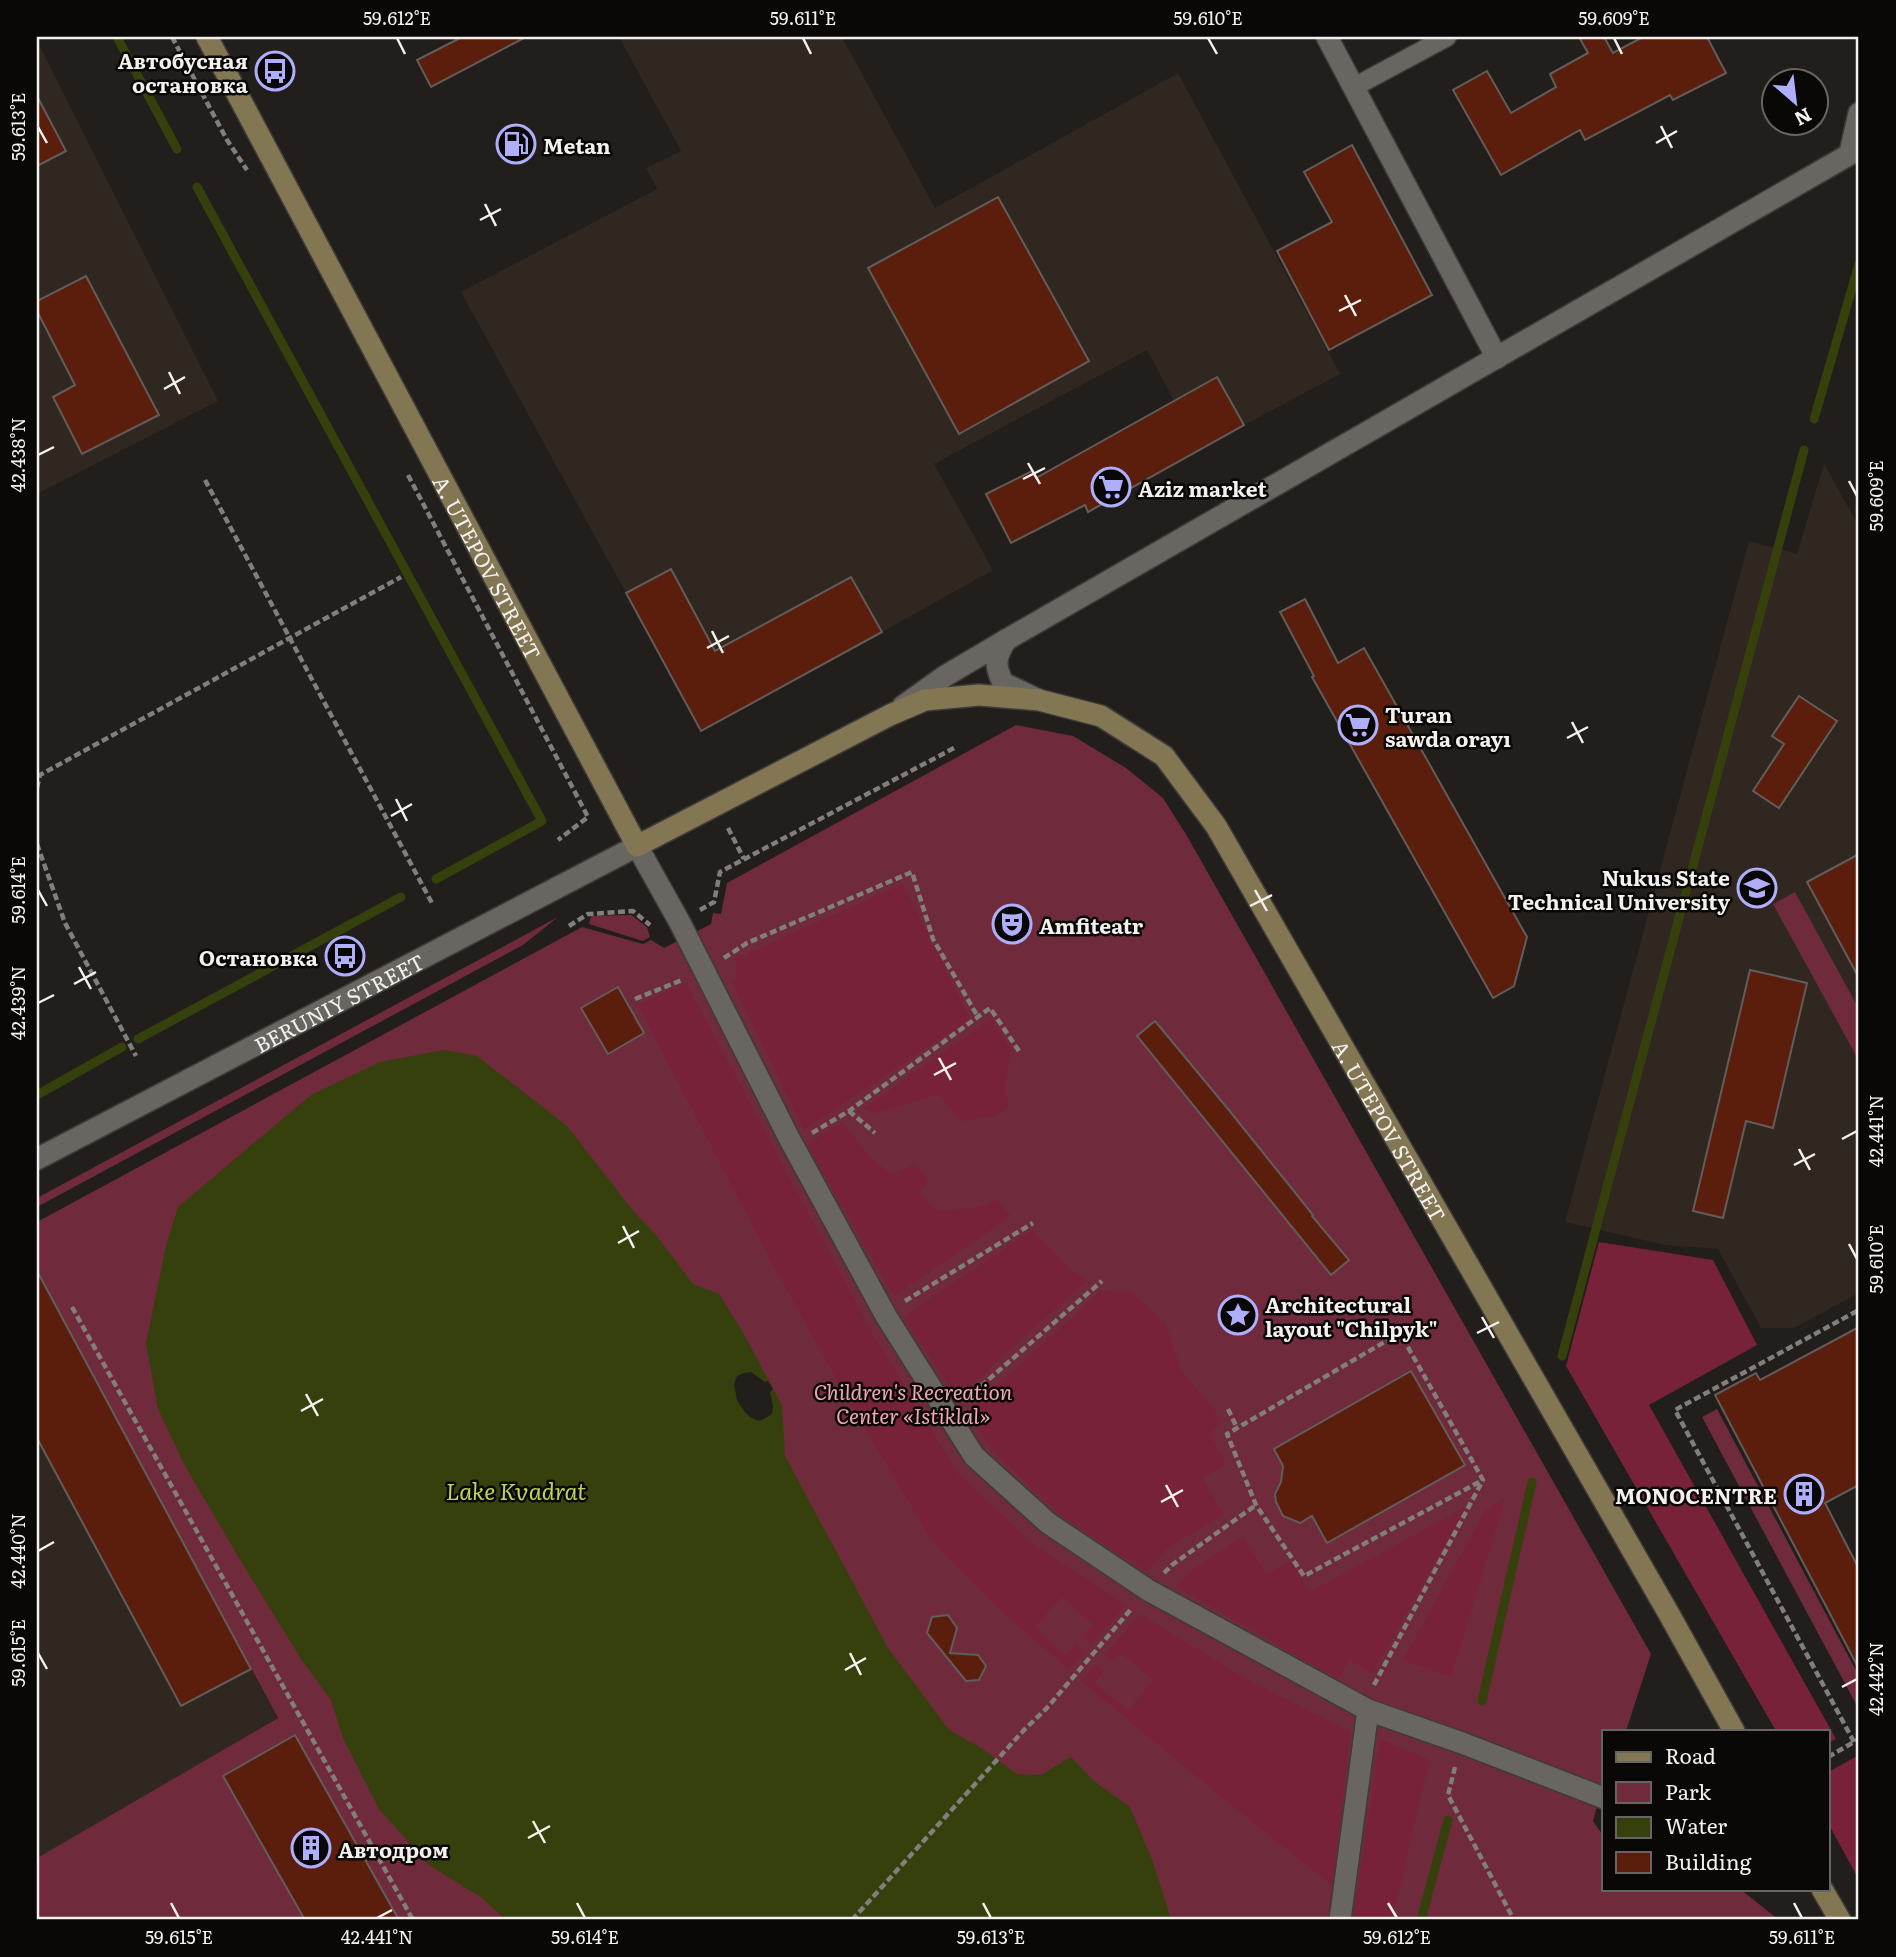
<svg xmlns="http://www.w3.org/2000/svg" width="1896" height="1957" viewBox="0 0 1896 1957" font-family="Literata,serif">
<rect width="100%" height="100%" fill="#211e1b"/>
<g fill="#2f2720">
<polygon points="619,37 842,37 935,208 1178,73 1340,374 1244,425 1217,377 1174,401 1147,350 934,464 993,570 882,632 851,577 715,651 626,593 461,292 657,189 646,168 681,151"/>
<polygon points="37,41 218,401 37,494"/>
<polygon points="1824,464 1859,526 1859,1293 1794,1328 1761,1328 1718,1249 1665,1245 1565,1222 1749,541 1797,554"/>
<polygon points="37,1439 181,1706 251,1669 278,1718 37,1858"/>
</g>
<g fill="#6f2a3b">
<polygon points="1016,725 1073,736 1126,768 1163,798 1187,836 1651,1654 1626,1731 1604,1731 1604,1782 1593,1821 1604,1837 1604,1889 1740,1889 1779,1920 37,1920 37,1858 278,1718 37,1271 37,1222 582,927 643,944 651,940 664,948 711,924 713,913 721,914 727,883"/>
<polygon points="1795,892 1859,1009 1859,1061 1773,904"/>
<polygon points="631,915 647,927 650,937 643,941 589,924 591,916"/>
<polygon points="558,917 523,945 37,1207 37,1198"/>
<polygon points="1717,1409 1859,1676 1859,1702 1856,1704 1702,1417"/>
</g>
<g fill="#78223a">
<polygon points="903,884 970,1019 804,1130 732,981 736,979 736,959"/>
<polygon points="686,983 872,1333 959,1475 1033,1544 1126,1605 1091,1645 1083,1636 1094,1625 1062,1597 1035,1626 1065,1656 1077,1644 1085,1652 1069,1670 1001,1611 934,1544 854,1410 772,1263 638,1005"/>
<polygon points="991,1019 1011,1051 1005,1089 1009,1108 994,1116 961,1121 939,1094 872,1114 864,1108"/>
<polygon points="842,1122 871,1158 891,1174 916,1164 928,1179 920,1195 937,1211 975,1208 997,1200 1011,1216 894,1296 807,1145"/>
<polygon points="1032,1230 1069,1268 1087,1280 957,1398 903,1317"/>
<polygon points="1599,1242 1713,1260 1757,1345 1649,1405 1836,1739 1828,1743 1828,1731 1776,1731 1566,1366"/>
<polygon points="1101,1291 1132,1292 1165,1323 1181,1370 1215,1411 1221,1422 1210,1434 1226,1464 1203,1478 1223,1515 1167,1548 1147,1572 1061,1515 993,1451 968,1412"/>
<polygon points="1505,1498 1451,1677 1403,1660 1485,1511"/>
<polygon points="1466,1507 1373,1673 1349,1660 1338,1679 1177,1587 1188,1573 1243,1536 1266,1574 1291,1561 1310,1592"/>
<polygon points="1140,1614 1243,1677 1350,1732 1333,1886 1224,1799 1081,1681 1096,1664 1104,1671 1094,1683 1128,1710 1154,1680 1120,1653 1111,1661 1104,1655"/>
<polygon points="1380,1739 1429,1760 1392,1920 1353,1920"/>
<polygon points="1859,1755 1859,1880 1828,1823 1828,1772"/>
</g>
<polygon fill="#36400d" points="444,1050 477,1056 567,1126 634,1212 656,1235 693,1284 719,1294 742,1331 782,1405 785,1456 888,1648 949,1730 981,1748 1017,1774 1041,1775 1071,1757 1094,1781 1130,1807 1153,1862 1171,1920 506,1920 482,1898 429,1865 379,1809 343,1738 331,1700 301,1659 242,1563 185,1466 158,1409 146,1343 166,1246 178,1207 311,1095 380,1062"/>
<polygon fill="#211e1b" points="751,1372 765,1382 768,1381 773,1389 770,1392 773,1406 772,1414 766,1418 758,1421 750,1417 744,1411 737,1400 734,1384 737,1376 744,1373"/>
<g fill="none" stroke-linecap="round" stroke-linejoin="round">
<g stroke="#36400d" stroke-width="9">
<polyline points="117,37 177,149"/>
<polyline points="197,187 542,821 436,879"/>
<polyline points="1814,419 1859,264"/>
<polyline points="138,1039 401,897"/>
<polyline points="37,1095 122,1047"/>
<polyline points="1562,1356 1804,450"/>
<polyline points="1482,1701 1532,1482"/>
<polyline points="1421,1920 1448,1820"/>
</g>
</g>
<g fill="#5b1d0c" stroke="#625d5b" stroke-width="2">
<polygon points="462,37 526,37 431,87 417,60"/>
<polygon points="1579,37 1604,37 1613,53 1643,37 1707,37 1726,73 1673,100 1670,95 1585,140 1580,130 1501,175 1453,90 1487,71 1511,113 1556,87 1550,74 1588,53"/>
<polygon points="37,96 66,151 37,166"/>
<polygon points="1352,145 1432,295 1329,350 1277,251 1332,222 1304,172"/>
<polygon points="998,197 1089,361 959,434 868,268"/>
<polygon points="86,276 159,415 82,454 53,397 75,385 37,311 37,301"/>
<polygon points="1217,377 1244,425 1088,512 1085,505 1011,543 986,494 1032,471 1036,478"/>
<polygon points="671,569 715,651 851,577 882,632 701,731 626,593"/>
<polygon points="1305,599 1338,663 1364,648 1527,937 1514,986 1493,998 1312,677 1314,676 1280,612"/>
<polygon points="1799,696 1837,721 1779,808 1753,791 1784,744 1772,736"/>
<polygon points="1859,854 1859,978 1807,882"/>
<polygon points="1750,970 1807,983 1773,1128 1746,1121 1723,1218 1693,1211"/>
<polygon points="618,987 644,1033 608,1054 581,1008"/>
<polygon points="1155,1021 1228,1109 1313,1215 1312,1216 1349,1260 1331,1275 1137,1036"/>
<polygon points="37,1271 251,1669 181,1706 37,1438"/>
<polygon points="1859,1327 1859,1485 1825,1503 1859,1569 1859,1669 1715,1395 1756,1373 1760,1380"/>
<polygon points="1411,1371 1465,1465 1327,1543 1312,1516 1300,1523 1283,1516 1276,1502 1275,1494 1281,1482 1283,1466 1274,1449"/>
<polygon points="948,1615 957,1628 950,1653 978,1655 986,1666 979,1680 966,1681 927,1633 932,1617"/>
<polygon points="295,1735 399,1920 305,1920 223,1776"/>
</g>
<g fill="none" stroke-linecap="round" stroke-linejoin="round">
<defs>
<polyline id="service" points="1354,87 1447,37"/>
<g id="pedestrian">
<polyline points="637,846 679,921 789,1138 886,1316 974,1456 1048,1523 1148,1590 1368,1710 1462,1743 1604,1798"/>
<polyline points="1340,1920 1368,1710"/>
</g>
<g id="minor">
<polyline points="1327,37 1497,358"/>
<polyline points="1850,153 1859,113"/>
<path d="M1006,640C995,658 994,664 1003,683L1037,699"/>
<polyline points="903,706 945,676 1006,640 1859,149"/>
</g>
<g id="tertiary">
<path id="s1" d="M37,1159L637,846"/>
</g>
<g id="secondary">
<path id="s2" d="M207,37L637,846L890,715L925,700L979,695L1039,700L1101,716L1164,756L1216,826L1669,1614L1734,1731"/>
<polyline points="1822,1889 1840,1920"/>
</g>
</defs>
<use href="#service" stroke="#3e3b39" stroke-width="21"/>
<use href="#pedestrian" stroke="#3e3b39" stroke-width="24"/>
<use href="#minor" stroke="#3e3b39" stroke-width="24"/>
<use href="#tertiary" stroke="#3e3b39" stroke-width="24"/>
<use href="#secondary" stroke="#3e3b39" stroke-width="24"/>
<g stroke="#817e7c" stroke-width="4.5" stroke-dasharray="7 3.5" stroke-linecap="butt">
<polyline points="172,37 227,140 247,170"/>
<polyline points="408,475 588,817 558,840"/>
<polyline points="205,480 433,905"/>
<polyline points="37,788 40,775 401,577"/>
<polyline points="728,828 744,859"/>
<polyline points="37,844 65,923 136,1056"/>
<polyline points="700,910 714,902 720,872 956,747"/>
<polyline points="569,926 588,914 633,911 650,925"/>
<polyline points="724,958 747,943 912,872 933,939 978,1017"/>
<polyline points="635,999 682,980"/>
<polyline points="849,1111 875,1133"/>
<polyline points="812,1133 849,1111 990,1008 1021,1054"/>
<polyline points="905,1301 1033,1223"/>
<polyline points="72,1307 413,1920"/>
<polyline points="965,1400 1102,1281"/>
<polyline points="1228,1409 1237,1428"/>
<polyline points="1164,1573 1172,1565 1256,1505"/>
<polyline points="1374,1685 1483,1480 1400,1333 1227,1434 1256,1505 1304,1576 1483,1480"/>
<polyline points="1854,1742 1675,1410 1859,1310"/>
<polyline points="1828,1757 1859,1739"/>
<polyline points="1455,1767 1448,1795 1514,1920"/>
<polyline points="852,1920 1024,1730 1046,1709 1132,1608"/>
</g>
<use href="#service" stroke="#696561" stroke-width="18"/>
<use href="#pedestrian" stroke="#696561" stroke-width="21"/>
<use href="#minor" stroke="#696561" stroke-width="21"/>
<use href="#tertiary" stroke="#696561" stroke-width="21"/>
<use href="#secondary" stroke="#837652" stroke-width="21"/>
</g>
<path fill="none" stroke="#f3f0ee" stroke-width="2.5" d="M397,38L405,54M803,38L811,54M1208,38L1217,54M1614,38L1622,54M1661,126L1672,148M38,127L47,143M1656,143L1677,131M485,204L496,226M480,220L501,209M1345,295L1356,316M1339,311L1361,300M169,372L180,394M164,389L185,377M38,455L54,447M1028,463L1040,484M1023,479L1045,468M1849,481L1857,496M712,631L723,653M707,648L729,636M1572,722L1583,743M1567,738L1588,727M396,799L407,821M391,816L412,804M38,890L47,906M1255,890L1267,911M1250,906L1272,895M79,967L91,989M74,984L96,972M38,1003L54,995M939,1058L951,1080M934,1075L956,1063M1842,1139L1857,1131M1799,1149L1810,1170M1794,1165L1815,1154M623,1226L634,1248M618,1243L639,1231M1849,1244L1857,1259M1482,1317L1494,1338M1477,1333L1499,1322M306,1394L318,1416M301,1411L323,1399M1166,1485L1178,1507M1161,1502L1183,1490M38,1551L54,1542M38,1653L47,1669M850,1653L861,1675M845,1670L866,1658M1842,1687L1857,1679M533,1821L545,1843M528,1838L550,1826M171,1903L179,1918M577,1903L585,1918M983,1903L991,1918M1388,1903L1397,1918M1794,1903L1802,1918M377,1918L392,1910"/>
<defs>
<symbol id="bus-ring" viewBox="-11 -11 22 22"><circle r="9.5" fill="#0a0807" stroke="#afaefa" stroke-width="1.5"/><path d="M-5-6H5V4H4V6H2V4H-2V6H-4V4H-5ZM-3.5-4V0h7V-4ZM-3.5 1.2v1.5H-2V1.2ZM2 1.2v1.5H3.5V1.2Z" fill="#afaefa"/></symbol>
<symbol id="fuel-ring" viewBox="-11 -11 22 22"><circle r="9.5" fill="#0a0807" stroke="#afaefa" stroke-width="1.5"/><path d="M-5.5-6h7V0h2V4h1.3V-2.5L3-4.5l.8-.8L6-3V5H2.5V1h-1V6h-7ZM-4.2-4.7v3.2H.2V-4.7Z" fill="#afaefa"/></symbol>
<symbol id="supermarket-ring" viewBox="-11 -11 22 22"><circle r="9.5" fill="#0a0807" stroke="#afaefa" stroke-width="1.5"/><path d="M-6-5.5h2.5l.6 2H6L4.5 2H-2.5L-4.4-4H-6ZM-1.5 3.2a1.3 1.3 0 1 0 .1 0ZM3 3.2a1.3 1.3 0 1 0 .1 0Z" fill="#afaefa"/></symbol>
<symbol id="university-ring" viewBox="-11 -11 22 22"><circle r="9.5" fill="#0a0807" stroke="#afaefa" stroke-width="1.5"/><path d="M0-5L7-2L0 1L-7-2ZM-4 1L0 2.5L4 1V4Q0 6-4 4Z" fill="#afaefa"/></symbol>
<symbol id="theatre-ring" viewBox="-11 -11 22 22"><circle r="9.5" fill="#0a0807" stroke="#afaefa" stroke-width="1.5"/><path d="M-5-5.5Q0-4 5-5.5V0Q5 5 0 6Q-5 5-5 0ZM-3.3-2.5H-1v1.5H-3.3ZM1-2.5H3.3v1.5H1ZM-2.8 1Q0 5.5 2.8 1Z" fill="#afaefa"/></symbol>
<symbol id="sight-ring" viewBox="-11 -11 22 22"><circle r="9.5" fill="#0a0807" stroke="#afaefa" stroke-width="1.5"/><path d="M0-6L1.8-2.2L6-1.7L2.9 1.2L3.7 5.4L0 3.3L-3.7 5.4L-2.9 1.2L-6-1.7L-1.8-2.2Z" fill="#afaefa"/></symbol>
<symbol id="building-ring" viewBox="-11 -11 22 22"><circle r="9.5" fill="#0a0807" stroke="#afaefa" stroke-width="1.5"/><path d="M-4-6H4V6H1V3H-1V6H-4ZM-2.5-4.3h1.7v1.8h-1.7ZM.8-4.3h1.7v1.8H.8ZM-2.5-1h1.7V.8h-1.7ZM.8-1h1.7V.8H.8Z" fill="#afaefa"/></symbol>
</defs>
<g fill-rule="evenodd">
<use href="#bus-ring" x="253" y="49" width="44" height="44"/>
<use href="#fuel-ring" x="494" y="122" width="44" height="44"/>
<use href="#supermarket-ring" x="1089" y="465" width="44" height="44"/>
<use href="#supermarket-ring" x="1336" y="703" width="44" height="44"/>
<use href="#university-ring" x="1735" y="866" width="44" height="44"/>
<use href="#theatre-ring" x="990" y="902" width="44" height="44"/>
<use href="#bus-ring" x="323" y="934" width="44" height="44"/>
<use href="#sight-ring" x="1216" y="1293" width="44" height="44"/>
<use href="#building-ring" x="1782" y="1472" width="44" height="44"/>
<use href="#building-ring" x="289" y="1826" width="44" height="44"/>
</g>
<g text-anchor="middle" dominant-baseline="central" stroke-width="5" stroke-linejoin="round" paint-order="stroke">
<g font-size="21" font-weight="bold" fill="#f3f0ee" stroke="#0a0807" text-anchor="start">
<text x="248" y="59" text-anchor="end">Автобусная<tspan x="248" dy="24">остановка</tspan></text>
<text x="543" y="144">Metan</text>
<text x="1138" y="487">Aziz market</text>
<text x="1385" y="713">Turan<tspan x="1385" dy="24">sawda orayı</tspan></text>
<text x="1730" y="876" text-anchor="end">Nukus State<tspan x="1730" dy="24">Technical University</tspan></text>
<text x="1039" y="924">Amfiteatr</text>
<text x="318" y="956" text-anchor="end">Остановка</text>
<text x="1265" y="1303">Architectural<tspan x="1265" dy="24">layout "Chilpyk"</tspan></text>
<text x="1777" y="1494" text-anchor="end">MONOCENTRE</text>
<text x="338" y="1848">Автодром</text>
</g>
<g font-size="21" fill="#f3f0ee" stroke="#0a0807">
<text stroke="none"><textPath href="#s2" startOffset="600">A. UTEPOV STREET</textPath></text>
<text stroke="none"><textPath href="#s1" startOffset="340">BERUNIY STREET</textPath></text>
<text stroke="none"><textPath href="#s2" startOffset="1930">A. UTEPOV STREET</textPath></text>
</g>
<g font-size="21" font-style="italic" fill="#f1a6b3" stroke="#0a0807">
<text x="913" y="1390">Children's Recreation<tspan x="913" dy="24">Center «Istiklal»</tspan></text>
</g>
<g font-size="23" font-style="italic" fill="#bbd45a" stroke="#0a0807">
<text x="516" y="1490">Lake Kvadrat</text>
</g>
</g>
<rect width="1896" height="1957" fill="none" stroke="#0a0807" stroke-width="77"/>
<rect x="1602" y="1730" width="228" height="161" fill="#0a0807" stroke="#676563" stroke-width="2"/>
<rect x="1616" y="1752" width="35" height="10" fill="#837652" stroke="#676563" stroke-width="2"/>
<text x="1665" y="1764" font-size="21" fill="#f3f0ee">Road</text>
<rect x="1616" y="1782" width="35" height="21" fill="#6f2a3b" stroke="#676563" stroke-width="2"/>
<text x="1665" y="1800" font-size="21" fill="#f3f0ee">Park</text>
<rect x="1616" y="1817" width="35" height="21" fill="#36400d" stroke="#676563" stroke-width="2"/>
<text x="1665" y="1834" font-size="21" fill="#f3f0ee">Water</text>
<rect x="1616" y="1852" width="35" height="21" fill="#5b1d0c" stroke="#676563" stroke-width="2"/>
<text x="1665" y="1870" font-size="21" fill="#f3f0ee">Building</text>
<g transform="translate(1795 102) rotate(152)"><circle r="33" fill="#0a0807" stroke="#676563" stroke-width="2"/>
<path d="M0-5L12 26L0 18L-12 26Z" fill="#afaefa"/>
<text y="-10" font-size="19" font-weight="bold" text-anchor="middle" fill="#f3f0ee">N</text>
</g>
<rect x="38" y="38" width="1819" height="1880" fill="none" stroke="#f3f0ee" stroke-width="2.5"/>
<g font-size="18" text-anchor="middle" fill="#f3f0ee">
<text x="397" y="25">59.612°E</text>
<text x="803" y="25">59.611°E</text>
<text x="1208" y="25">59.610°E</text>
<text x="1614" y="25">59.609°E</text>
<text transform="translate(19 127) rotate(-90)" y="6">59.613°E</text>
<text transform="translate(19 455) rotate(-90)" y="6">42.438°N</text>
<text transform="translate(1877 496) rotate(-90)" y="6">59.609°E</text>
<text transform="translate(19 890) rotate(-90)" y="6">59.614°E</text>
<text transform="translate(19 1003) rotate(-90)" y="6">42.439°N</text>
<text transform="translate(1877 1131) rotate(-90)" y="6">42.441°N</text>
<text transform="translate(1877 1259) rotate(-90)" y="6">59.610°E</text>
<text transform="translate(19 1551) rotate(-90)" y="6">42.440°N</text>
<text transform="translate(19 1653) rotate(-90)" y="6">59.615°E</text>
<text transform="translate(1877 1679) rotate(-90)" y="6">42.442°N</text>
<text x="179" y="1944">59.615°E</text>
<text x="377" y="1944">42.441°N</text>
<text x="585" y="1944">59.614°E</text>
<text x="991" y="1944">59.613°E</text>
<text x="1397" y="1944">59.612°E</text>
<text x="1802" y="1944">59.611°E</text>
</g>
</svg>
